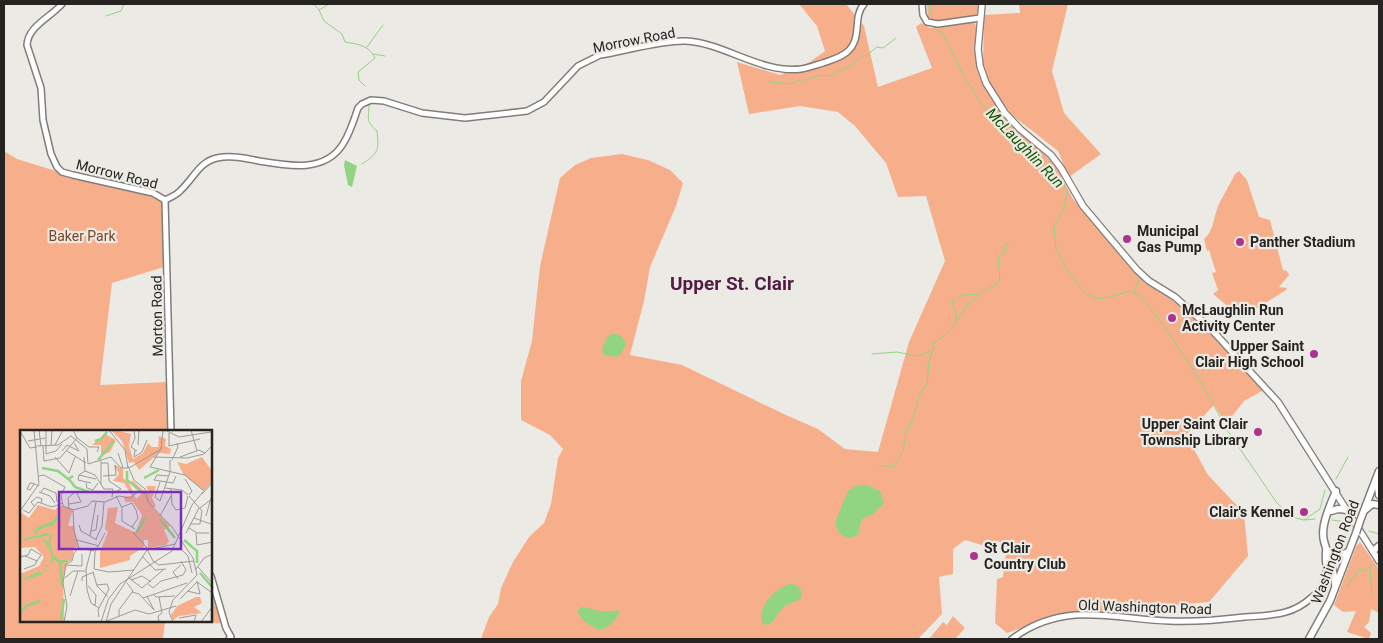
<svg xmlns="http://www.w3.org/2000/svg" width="1383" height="643" viewBox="0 0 1383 643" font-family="Roboto,sans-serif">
<rect width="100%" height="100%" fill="#eceae4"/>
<g fill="#f7af8b">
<path d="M799,4H846L864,26L878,87L932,68L916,27L921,23L930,28L974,22L977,28L975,53L977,70L990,96L1011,125L1039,148L1056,167L1073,199L1145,283L1172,300L1201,323L1262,389V391L1244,401L1229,420L1221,416L1214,405L1186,435L1208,475L1244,513L1248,556L1209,602L1057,615L1007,633L995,623L997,579L1003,577C1005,563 1004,557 1010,543L992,541L982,545L965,540L953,549V574L939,577L942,614L918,639H481L489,617L498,604L501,588L513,562L529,537L544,523L551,504L558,458L563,449L550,435L521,420V381L532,341L540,266L560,178L575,165L591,158L622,154L648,160L670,170L683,183L676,206L650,267L644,301L630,355L682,365L786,415L818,429L845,449L878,452L909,342L945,261L926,196L898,197L886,163L855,126L838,112L800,106L749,114L737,62L780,75L810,62L825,51L817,26Z"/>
<polygon points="927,4 979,4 979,10 975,16 939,22 928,18"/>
<polygon points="1019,4 1068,4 1052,71 1064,113 1101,154 1069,177 1058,151 1012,115 992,89 983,63 984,15 1020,13"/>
<polygon points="4,151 17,159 59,172 156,195 163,201 164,267 112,283 100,385 167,382 170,432 21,432 21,622 165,622 163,639 4,639"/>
<path d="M1239,171L1247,180L1259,217L1270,220L1283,270L1287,271L1289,275L1279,287L1287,288L1286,290L1242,318L1213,294L1218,290L1212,273L1216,272L1209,250L1207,251L1204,239C1213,232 1214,217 1218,206C1223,195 1230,185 1235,174Z"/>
<polygon points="1360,542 1379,569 1379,613 1371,609 1369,622 1364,627 1371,633 1369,639 1347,632 1356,611 1343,612 1334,605 1356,547"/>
<polygon points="211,589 221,623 175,622 211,622"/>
<polygon points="953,616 965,628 955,639 929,639 943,622 947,625"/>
</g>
<g fill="#91d482">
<polygon points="345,160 357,166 352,187 348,185 344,165"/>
<path d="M611,334C619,333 623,337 626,344L621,354L617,357L604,355L602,350L606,339Z"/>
<path d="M861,485H867L880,491L884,503L873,514L862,519C858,529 862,537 848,538C840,535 835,530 836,520L848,491L853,487Z"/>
<path d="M789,584C796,583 803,589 802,597C797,603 787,602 782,609C775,615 776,623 765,625L761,620C761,603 774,590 789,584Z"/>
<path d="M581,607C598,609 599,614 618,610L619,614C614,622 608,629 598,630L584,621L577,612Z"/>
</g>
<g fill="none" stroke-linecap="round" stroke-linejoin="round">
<g stroke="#91d482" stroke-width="1">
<polyline points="314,4 319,10 329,4"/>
<polyline points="930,4 932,21"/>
<path d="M319,10L324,21L342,34L345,42C357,44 369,45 375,58L358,72L359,80L365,86"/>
<polyline points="106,16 121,11 124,4"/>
<polyline points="933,25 934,28 943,33 966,79 979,100 1009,137 1027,145 1064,184 1067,193 1064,208 1054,226 1056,249 1070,275 1085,293 1096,299 1111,297 1129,291 1140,295 1144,301"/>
<polyline points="367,47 383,25"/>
<polyline points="373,54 385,56"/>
<polyline points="771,82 792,84 798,80 805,80 821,75 829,76 852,65 862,56 867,55 877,47 883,48 896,38"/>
<path d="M362,164C379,153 379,150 377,131C365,121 369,118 369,104"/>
<polyline points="1134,292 1139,279"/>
<polyline points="1145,303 1163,324 1204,387 1227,430 1277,503 1292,517 1304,520 1315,519"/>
<path d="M955,323L966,307L983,291L998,284C1002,275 997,266 999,256L1004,254L1005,245L1008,244"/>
<polyline points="872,354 897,352 917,356 932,351"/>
<path d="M879,465L893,467L903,451L907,428L911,424L920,394L927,384L929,361L934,347L932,344C942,337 959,328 956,313C955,309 953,305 952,301L964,295L980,294"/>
<polyline points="1336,479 1348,457"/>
<polyline points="1304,520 1320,509 1325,490"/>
<polyline points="1332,520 1346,522"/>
<polyline points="1369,531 1379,534"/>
<polyline points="1370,568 1372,594"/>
<polyline points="1347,587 1358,570 1365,571 1372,565"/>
</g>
<defs>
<g id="tertiary">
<path d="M62,4C51,17 28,26 27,45L41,88L43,120L51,154L57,167L62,172L73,175L153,193L165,200C171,197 177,195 181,190C194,178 199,162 217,158C231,155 245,158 259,161C288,166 325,173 343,144C350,133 354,120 358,108L362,104L371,100L384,101L422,113L465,118L527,111L544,102L578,66L600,55C626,51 661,40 686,41C724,43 762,74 801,69C808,68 816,65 823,63C831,60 840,58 847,52C863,39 852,17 864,4"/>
<polyline points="922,4 923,15 927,22 938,24 980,18"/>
<polyline points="165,200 171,432"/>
<polyline points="211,576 226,628 231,637 229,639"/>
<path d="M1012,639C1029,626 1052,617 1075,615C1106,613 1138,620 1169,621C1195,622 1220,620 1245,617C1271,615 1292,616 1312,597C1317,593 1322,588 1324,583C1330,571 1323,561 1326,549"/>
</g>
<polyline id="secondary" points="982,4 978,49 980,66 986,83 1005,113 1020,129 1051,155 1061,168 1083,206 1137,270 1149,281 1175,297 1211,329 1278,402 1379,561"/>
<g id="primary">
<polyline points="1377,480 1379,495"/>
<polyline points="1365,510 1372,504 1379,505"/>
<polyline points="1331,511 1338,509 1348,510"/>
<polyline points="1360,521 1379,471"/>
<polyline points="1329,551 1332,555 1337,557 1348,552"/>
<polyline points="1373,551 1379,546"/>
<path d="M1335,584C1334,568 1328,556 1324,541C1320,527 1330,505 1336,491"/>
<polyline points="1309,639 1330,601 1356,533"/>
</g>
</defs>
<use href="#tertiary" stroke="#807e78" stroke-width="8"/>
<use href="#secondary" stroke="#807e78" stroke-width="8"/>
<use href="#primary" stroke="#807e78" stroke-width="9"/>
<use href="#tertiary" stroke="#fff" stroke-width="5"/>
<use href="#secondary" stroke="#fff" stroke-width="5.5"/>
<use href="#primary" stroke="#fff" stroke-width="6"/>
<defs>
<polyline id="primary-bridge" points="1356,533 1360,521"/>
</defs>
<use href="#primary-bridge" stroke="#807e78" stroke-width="9" stroke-linecap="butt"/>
<use href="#primary-bridge" stroke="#fff" stroke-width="6"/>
</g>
<g fill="#ab358d" stroke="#eceae4" stroke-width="2">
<circle cx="1127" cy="239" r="5"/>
<circle cx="1240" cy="242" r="5"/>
<circle cx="1172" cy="318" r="5"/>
<circle cx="1314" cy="354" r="5"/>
<circle cx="1258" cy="432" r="5"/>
<circle cx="1304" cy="512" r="5"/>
<circle cx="974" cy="556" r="5"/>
</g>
<g text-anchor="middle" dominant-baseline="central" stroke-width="4.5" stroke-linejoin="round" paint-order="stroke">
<g font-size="14" fill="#252421" stroke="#eceae4">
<text transform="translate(634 40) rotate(-11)">Morrow Road</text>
<text transform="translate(117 174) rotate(14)">Morrow Road</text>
<text transform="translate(157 316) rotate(-91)">Morton Road</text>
<text transform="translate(1335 552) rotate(-69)">Washington Road</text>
<text transform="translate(1145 607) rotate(2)">Old Washington Road</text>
</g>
<g font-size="14" font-weight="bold" fill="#252421" stroke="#eceae4" text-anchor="start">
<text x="1137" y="231">Municipal<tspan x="1137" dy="16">Gas Pump</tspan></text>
<text x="1250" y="242">Panther Stadium</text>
<text x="1182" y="310">McLaughlin Run<tspan x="1182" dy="16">Activity Center</tspan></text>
<text x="1304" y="346" text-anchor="end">Upper Saint<tspan x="1304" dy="16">Clair High School</tspan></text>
<text x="1248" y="424" text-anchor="end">Upper Saint Clair<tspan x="1248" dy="16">Township Library</tspan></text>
<text x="1294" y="512" text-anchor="end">Clair's Kennel</text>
<text x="984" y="548">St Clair<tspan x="984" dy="16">Country Club</tspan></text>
</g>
<g font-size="14" fill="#7e4220" stroke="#eceae4">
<text x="82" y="236">Baker Park</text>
</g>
<g font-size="15" font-style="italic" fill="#155500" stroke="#eceae4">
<text transform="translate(1025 148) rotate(46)">McLaughlin Run</text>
</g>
<g font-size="19" font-weight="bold" fill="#541b45" stroke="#eceae4">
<text x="732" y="283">Upper St. Clair</text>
</g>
</g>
<g transform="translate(20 430)">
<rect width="192" height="192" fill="#eceae4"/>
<path d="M95,0L111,4L109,16L113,29L123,23L128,13L132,17H138L139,6L146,9L145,16L151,19L150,24L139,23L119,40L114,32L109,33L102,11L92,1ZM85,4L96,10L90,22L81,26V15H72ZM182,27L192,41V52L184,61L164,45L157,32L166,34ZM95,35L103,39V48L109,53L116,69L121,64L111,54L112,50L126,63H129L126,56H136L132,68L136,76L133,78L150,96L144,100L149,111L146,115L128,118V110H124V117L110,126V130L80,138V122L88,102L85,99L88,78L98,77L95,93L114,102H116L122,85L113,72H105L104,67L112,66L104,53L93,51L99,44ZM18,75L35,80L39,75L53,79L48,96H54L58,117H54L52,130L47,132L43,151L44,192H1L0,188V144L19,136L24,127L15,117L0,118V111L5,110H0V82L9,88ZM176,167H180L182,173L174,177L182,183L159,186L153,190L151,185L157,176Z" fill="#f7af8b"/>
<path d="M26,103L32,105L30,112L34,129L32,132L21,145L0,151L17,142L21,143L28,137L22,135H29L32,128L30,119H29L23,110L19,107L27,111L30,119L28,113L30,105L0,111V110Z" fill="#91d482"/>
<path fill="none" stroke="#91d482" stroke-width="2.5" d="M75,11L81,9L87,2M78,30L94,11M22,38L38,41L48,49L53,46M107,41V50L121,61M124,48L139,40M49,49L55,57L69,62M140,89L155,108M26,95H32L38,86M116,103L125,88M15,104L17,99L32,93M164,110L177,121V133M33,127L40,132L48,131M40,132L42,156M180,143L193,158M0,182L8,175L20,171M41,189L44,169"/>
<path fill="none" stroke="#9c9b96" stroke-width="1" d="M19,0L21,16M26,0V24L36,21L42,14M53,0L57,8L69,17H79L77,22M89,0L105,20L108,38M114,0L115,8L111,17L117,21M145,0L159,7L191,2M171,0L177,21M0,1L10,18L17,17M149,3V16L180,9M8,11L25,8M31,15L32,0M35,15L43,0M118,15L119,0M17,16L38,15L51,6L67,19L68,34L91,27L101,38H108M23,16L24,31L40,28L57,8M142,17L130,37L165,45L184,61M115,20L114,27L122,22L127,10M42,21L47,15L59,21L54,13M47,21L66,33M98,23L103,38M35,27L49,43L55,27M64,27L65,41L75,45L84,59H93L92,67M134,27L167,28L184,24L193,15M160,27L179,20L185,23M152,30L158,17L157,13M81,31V54M81,33H88L89,51L101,59L93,63M108,36L114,50L125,59L128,72L152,97L173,128L177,145L153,170L149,182L153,192M109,38L141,19L143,0M65,41L59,45L58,50L71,53M59,45L76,49M19,46L24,45L45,57L41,65L43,76L53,80L68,76L72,71L85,72L99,66L110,68L119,61L125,64M83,46L96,45L95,35L96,41M149,46L137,45L134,50L153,53L156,46M165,49L172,61L169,65M140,52L135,67L140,71L150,42V30M66,53L67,58L73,60L78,53M14,54L10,60L7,59L10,53H12L19,56M145,58L162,60L168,65M151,59L152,74L156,80L165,78L168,66M19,62L30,66L35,73M21,62L24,58L36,63L37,72M182,64L193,52M96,66L102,78V91L115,99M169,66L182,81L180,94H171M49,74L61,72L56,61L48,68L49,78M14,76L11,72L17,67L22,69L21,73M102,77L112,73L116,80L118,88L112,97M180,78L193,68M3,80L9,83L18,72L32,77L43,73M0,81L19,54L14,0M140,86L151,66M186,86L191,68M174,88L191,94M59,95L61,101L77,110M169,98L177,103H189M71,101L76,100L78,85M113,102L128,119M85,103L75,122L74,139L89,142L114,140M166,103L179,78M176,103L177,115L193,112M70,106L76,72M76,109L82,96L84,72M57,110L79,116M59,118L74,121M127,119L133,131L139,135L174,131M161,119L168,126L172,143M71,120L66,139L67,160L71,173L79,178M122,126L135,140L146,139M0,127L8,125L11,119L21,125L17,131L5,126M46,135L62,136V124M178,137L193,154M4,139L15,135L17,131M176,139L184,128L193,124M73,142L77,156L88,167M45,148L53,141H65M109,148L122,158L143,140M158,149L153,142L161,135M111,150L122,146L131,152M62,151V147L74,142M128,154L133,158L141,151L163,145L166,140L161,131M77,155L87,154L89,159L78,180L79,187M68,156L76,165L75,176M167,161L180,164L177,151M112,162L119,164L134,180L127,166M133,164L136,167L155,166M50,166L58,141M123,168L167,153M160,169L177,152L191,162M99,186V180L113,161L107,153M159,188L176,185L174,192M87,191L115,180L129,184L156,176M44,192L47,176L43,153L46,134L52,131L54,123L59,118L54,101L53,80M81,192L88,170L100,154L152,121L172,75L183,62M86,192L91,174L127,120L155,114M139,192L138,186L142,183L139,167M181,192L193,176"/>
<path fill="#7b2cbf" fill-opacity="0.15" stroke="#7b2cbf" stroke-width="2.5" d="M39,62H161V119H39Z"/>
<rect width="192" height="192" fill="none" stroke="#252421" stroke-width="2.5"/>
</g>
<rect width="1383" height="643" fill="none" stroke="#252421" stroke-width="10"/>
</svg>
